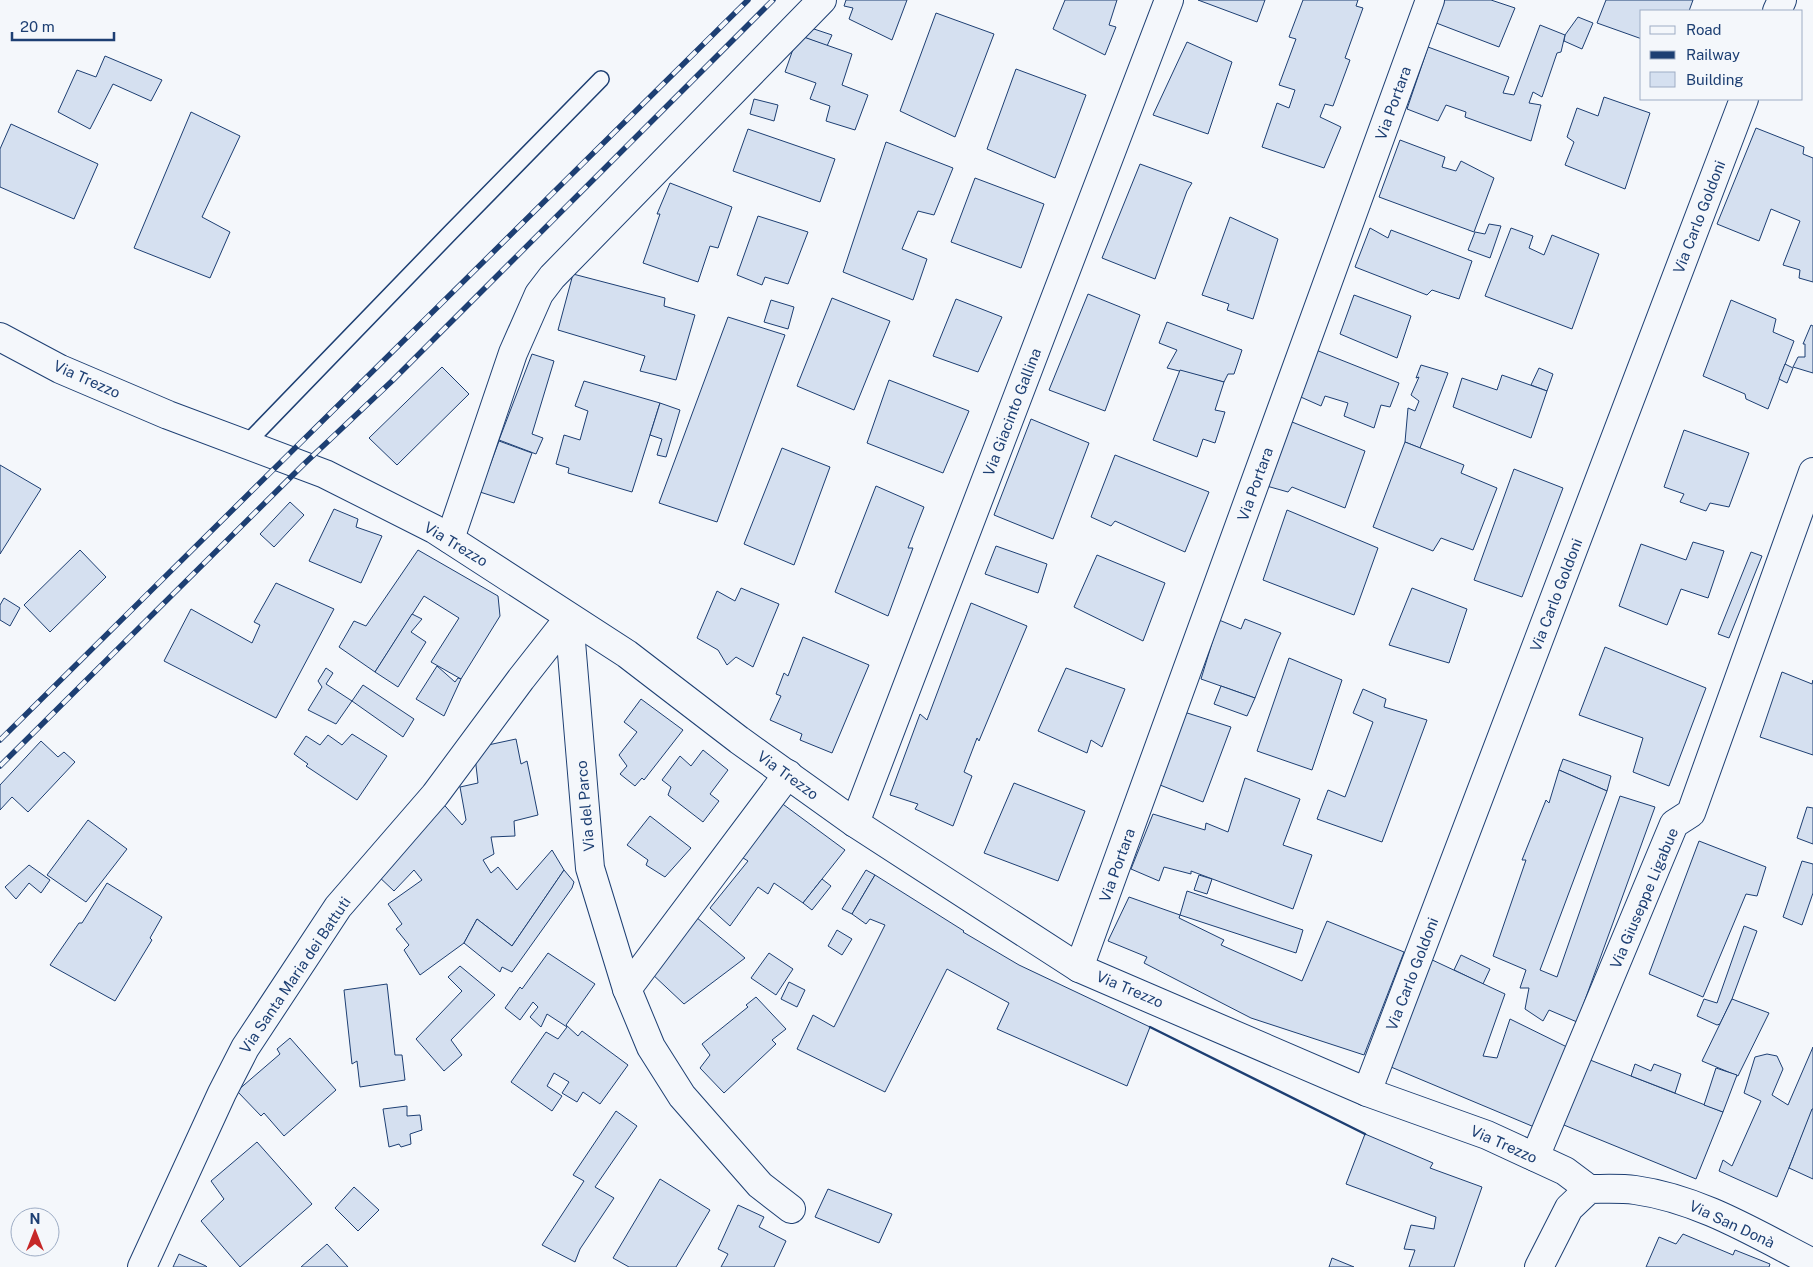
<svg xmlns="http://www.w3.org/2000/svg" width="1813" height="1267" viewBox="0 0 1813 1267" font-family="'Public Sans',sans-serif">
<rect width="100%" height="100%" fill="#f4f7fb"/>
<g fill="#d5e0f0" stroke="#1d3f73">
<polygon points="846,0 907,0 892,40 849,19 853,8 844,6"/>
<polygon points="1065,0 1117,0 1109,25 1116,27 1105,55 1053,29"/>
<polygon points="1198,0 1265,0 1257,22"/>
<polygon points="1303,0 1358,0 1356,6 1363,8 1345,58 1350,60 1333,106 1325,104 1320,117 1341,127 1324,168 1262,147 1277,103 1289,108 1295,90 1279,85 1296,39 1289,37"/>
<polygon points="1440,0 1491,0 1515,8 1499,47 1431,21"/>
<polygon points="1606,0 1693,0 1689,11 1642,11 1642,39 1597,23"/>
<polygon points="936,13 994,34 955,137 900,111"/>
<polygon points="1578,17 1593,23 1582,49 1564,41 1565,35"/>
<polygon points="802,25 832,35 827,46 798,35"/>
<polygon points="1540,25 1565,35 1561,52 1557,53 1542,97 1533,92 1529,103 1541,105 1531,141 1465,117 1466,112 1446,105 1438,121 1407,109 1428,47 1509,77 1503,93 1514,95"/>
<polygon points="798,35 852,54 842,85 868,95 855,130 826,121 830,106 810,99 816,83 785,72"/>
<polygon points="1187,42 1232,62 1208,134 1153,115"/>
<polygon points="105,56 162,80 151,101 113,84 90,129 58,112 77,70 96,77"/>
<polygon points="1016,69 1086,95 1055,178 987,149"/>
<polygon points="1604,97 1650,113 1625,189 1565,165 1574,142 1567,137 1577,108 1598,116"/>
<polygon points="754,99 778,105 774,121 750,114"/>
<polygon points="191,112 240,136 202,217 230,232 210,278 134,248"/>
<polygon points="11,124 98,164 74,219 0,187 0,149"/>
<polygon points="1756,128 1804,147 1803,154 1813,158 1813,282 1799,278 1800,270 1783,265 1800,221 1771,209 1759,241 1717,224"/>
<polygon points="748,129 835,159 820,202 733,171"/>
<polygon points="1400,140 1445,157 1442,167 1456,171 1461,161 1494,178 1474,232 1379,197"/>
<polygon points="886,142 953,168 934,215 918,211 902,249 927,259 913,300 843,272"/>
<polygon points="1140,164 1192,183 1187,191 1155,279 1102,258"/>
<polygon points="975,178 1044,204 1021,268 951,242"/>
<polygon points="670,183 732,207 718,248 710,246 698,282 643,263 660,214 657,214"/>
<polygon points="758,216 808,232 788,284 765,277 762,285 737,275"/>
<polygon points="1230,217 1278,239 1253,319 1227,310 1229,304 1202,295"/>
<polygon points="1489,224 1501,226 1490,258 1468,250 1475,232 1485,234"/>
<polygon points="1370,228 1388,238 1391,230 1472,261 1459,299 1432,290 1427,295 1355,267"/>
<polygon points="1511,228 1533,236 1529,248 1544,255 1552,235 1599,254 1572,329 1485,296"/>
<polygon points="573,274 665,298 664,306 695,315 676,380 640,371 645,356 558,330"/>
<polygon points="1088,294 1140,315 1105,411 1049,390"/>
<polygon points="1354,295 1411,316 1397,358 1340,334"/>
<polygon points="832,298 890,321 854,410 797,386"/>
<polygon points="956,299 1002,317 978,372 933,356"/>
<polygon points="771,300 794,307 788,329 764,322"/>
<polygon points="1731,300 1776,319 1773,332 1794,341 1768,409 1746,399 1745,394 1703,376"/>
<polygon points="728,317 785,335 717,522 659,503"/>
<polygon points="1167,322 1242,350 1234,374 1228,374 1224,382 1167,368 1177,350 1159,343"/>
<polygon points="1811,325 1813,326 1813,373 1793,367 1798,357 1805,357 1805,344 1803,344"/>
<polygon points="1311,348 1399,383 1390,407 1381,405 1374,428 1344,416 1348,403 1325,396 1321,406 1294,394"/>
<polygon points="532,354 554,361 532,434 543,438 536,454 499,440"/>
<polygon points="1785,364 1793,368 1787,383 1779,379"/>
<polygon points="1421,365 1448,373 1420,448 1405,442 1408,408 1415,411 1419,401 1411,395 1419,377 1416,378"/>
<polygon points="442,367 469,394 397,465 369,438"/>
<polygon points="1539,368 1553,374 1547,391 1531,385"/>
<polygon points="1180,370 1224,382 1215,410 1225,412 1215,443 1203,439 1197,457 1153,440"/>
<polygon points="1502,375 1547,391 1531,438 1453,407 1462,378 1497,390"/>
<polygon points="889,380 969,411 943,473 867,443"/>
<polygon points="584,381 660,403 632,492 568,473 569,468 556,464 564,435 580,440 588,411 575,406"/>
<polygon points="660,403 680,410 666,457 657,455 662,439 650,435"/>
<polygon points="1031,419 1089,443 1053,539 994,515"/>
<polygon points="1287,420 1365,451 1345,508 1292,487 1288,492 1263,485"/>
<polygon points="1684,430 1749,453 1729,507 1710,503 1706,511 1680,502 1684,494 1664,487"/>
<polygon points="499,441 532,453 514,503 480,492"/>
<polygon points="1405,442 1464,465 1461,473 1497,488 1473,550 1441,538 1433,551 1373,527"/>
<polygon points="782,448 830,467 794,565 744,544"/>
<polygon points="1115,455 1209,492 1185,552 1115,521 1111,526 1091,517"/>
<polygon points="0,465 41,489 0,554"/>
<polygon points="1514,469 1563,488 1522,597 1474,580"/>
<polygon points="876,486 924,507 908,548 913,548 888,616 835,592"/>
<polygon points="290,502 304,515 274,547 260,534"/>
<polygon points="334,509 358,519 356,527 382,536 361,583 309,561"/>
<polygon points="1287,510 1378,548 1354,615 1263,580"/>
<polygon points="1693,542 1724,551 1708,598 1681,589 1667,625 1619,606 1641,544 1686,560"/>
<polygon points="996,546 1047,564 1038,593 985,574"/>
<polygon points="80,550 106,577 50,632 24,605"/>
<polygon points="418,550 498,596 500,616 461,679 431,662 459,618 424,596 375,672 339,647 354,621 366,626"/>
<polygon points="1751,552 1762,556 1729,638 1718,634"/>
<polygon points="1097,555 1165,583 1143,641 1074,607"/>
<polygon points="276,583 334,609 276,718 164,661 191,609 252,643 260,625 254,622"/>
<polygon points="741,588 779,604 753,667 736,657 727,665 718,650 697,638 717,591 735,601"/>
<polygon points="1412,588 1467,609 1449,663 1389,645"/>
<polygon points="4,598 20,608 10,626 0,620 0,605"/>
<polygon points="971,603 1027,626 979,741 977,738 964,772 972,776 953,826 915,809 918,804 890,795 920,714 927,720"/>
<polygon points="412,614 422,619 411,632 426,642 398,687 375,672"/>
<polygon points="1245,619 1281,633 1277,641 1255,698 1201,679 1219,620 1241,629"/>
<polygon points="803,637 869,665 832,753 800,740 802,734 770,720 781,696 776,694 784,673 788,676"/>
<polygon points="1605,647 1706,688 1669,786 1633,772 1643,738 1579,715"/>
<polygon points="1289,658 1342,680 1312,770 1257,751"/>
<polygon points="437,666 455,682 458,678 461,679 444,716 416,699"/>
<polygon points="326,668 333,673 326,684 352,701 336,724 308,710 322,687 318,681"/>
<polygon points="1066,668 1125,689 1102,747 1091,740 1087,753 1038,731"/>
<polygon points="1782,672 1812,684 1813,680 1813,755 1760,737"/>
<polygon points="363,685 414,719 403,737 352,701"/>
<polygon points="1221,686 1255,698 1247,716 1214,704"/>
<polygon points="1363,689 1386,699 1384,707 1427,720 1382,842 1317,819 1328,790 1345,797 1373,722 1353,713"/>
<polygon points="641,699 683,730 644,780 642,778 635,786 620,774 627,766 619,755 637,732 624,722"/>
<polygon points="1181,711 1231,727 1203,802 1155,783"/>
<polygon points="352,734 387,756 357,800 306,766 308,764 294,754 306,736 320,745 328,735 342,745"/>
<polygon points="516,739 521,764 527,761 538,815 514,821 515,836 491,837 494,854 483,860 491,873 498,867 517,890 552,850 564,870 512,946 477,919 464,943 420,975 404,950 409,945 396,929 402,924 388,904 422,880 414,870 394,891 376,874 438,798 462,825 466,820 460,787 478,783 474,748"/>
<polygon points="41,741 58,757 64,752 75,762 28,812 12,797 0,810 0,785"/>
<polygon points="703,750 728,770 710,794 719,801 703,822 668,795 671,787 662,780 680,756 691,766"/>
<polygon points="1563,759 1611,776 1607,791 1559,770"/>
<polygon points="1559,770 1607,791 1540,970 1557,977 1620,796 1655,807 1577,1022 1549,1010 1543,1021 1525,1009 1529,988 1520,988 1526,970 1493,956 1526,860 1522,860 1546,800 1549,803"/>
<polygon points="1245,778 1300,799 1283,845 1312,855 1293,909 1191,871 1191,874 1164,867 1159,881 1131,869 1153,814 1205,830 1206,823 1228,832"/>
<polygon points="1014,783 1085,811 1058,881 984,853"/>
<polygon points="780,802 845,850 803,903 774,883 768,894 758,887 730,926 710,908 748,861 740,856"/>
<polygon points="1807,807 1813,808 1813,844 1797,838"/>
<polygon points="650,816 691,848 665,877 646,865 648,860 627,845"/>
<polygon points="88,820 127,849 86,902 47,875"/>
<polygon points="1699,841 1766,867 1757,896 1746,894 1703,997 1649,974"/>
<polygon points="1802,861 1813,864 1813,893 1802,925 1783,917"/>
<polygon points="29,865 50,880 41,893 29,883 16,899 5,887"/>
<polygon points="564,870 574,882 572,888 512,972 502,967 500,972 464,943 477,919 512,946"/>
<polygon points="866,870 875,875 852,914 842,909"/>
<polygon points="875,875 964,931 963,932 1019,965 1150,1027 1127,1086 997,1029 1009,1003 947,969 885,1092 797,1049 813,1015 834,1027 885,925 870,919 866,924 852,914"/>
<polygon points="1199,875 1212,879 1207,894 1194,890"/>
<polygon points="822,879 831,886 812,910 803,903"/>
<polygon points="107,883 162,917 150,938 152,940 115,1001 50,965 79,923 82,923"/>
<polygon points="1187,891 1303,930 1296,953 1180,915"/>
<polygon points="1129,897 1180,915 1179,918 1224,940 1221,945 1302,981 1327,921 1404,952 1364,1055 1251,1018 1144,963 1147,957 1108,941"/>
<polygon points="696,917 745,958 684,1004 650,972"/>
<polygon points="1744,926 1757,931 1732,999 1720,1024 1717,1025 1697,1016 1704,999 1717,1003"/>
<polygon points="837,930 852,939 842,955 828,946"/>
<polygon points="548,953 595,984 566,1025 578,1036 582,1031 628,1065 600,1104 583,1092 577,1102 562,1093 569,1082 554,1073 547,1086 562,1096 552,1111 511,1082 546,1032 558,1039 567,1027 547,1014 541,1027 530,1017 538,1007 533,1002 520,1020 505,1008 520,987 522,989"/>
<polygon points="769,953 793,969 776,995 751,978"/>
<polygon points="1461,955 1490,969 1483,984 1454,970"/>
<polygon points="1428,958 1505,994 1483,1056 1497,1058 1510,1019 1569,1048 1539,1129 1391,1067"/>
<polygon points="460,966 495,995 451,1040 462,1055 444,1071 416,1039 462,991 448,977"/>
<polygon points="789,982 805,990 797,1007 781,999"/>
<polygon points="387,984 395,1055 402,1055 405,1080 360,1087 357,1061 352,1064 344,990"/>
<polygon points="756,997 786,1029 772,1040 776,1044 724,1093 700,1068 710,1055 702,1044 748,1007 746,1005"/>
<polygon points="1732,999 1769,1013 1738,1076 1702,1061"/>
<polygon points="290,1038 336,1090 284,1136 264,1113 261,1116 237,1091 280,1054 277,1049"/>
<polygon points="1813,1047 1813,1109 1777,1197 1719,1171 1723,1160 1732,1166 1761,1101 1744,1093 1755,1057 1767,1054 1777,1056 1783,1069 1772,1095 1788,1105"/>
<polygon points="1585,1058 1723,1112 1696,1179 1559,1123"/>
<polygon points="1635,1064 1651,1071 1654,1064 1681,1074 1675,1093 1631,1076"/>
<polygon points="1716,1068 1737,1075 1723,1112 1704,1105"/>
<polygon points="407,1106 407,1116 420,1115 422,1130 410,1134 411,1144 401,1147 399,1144 389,1147 383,1109"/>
<polygon points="1812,1109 1813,1109 1813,1179 1789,1168"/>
<polygon points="616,1111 637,1126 595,1187 614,1198 580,1249 575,1262 542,1245 584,1181 573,1175"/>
<polygon points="1365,1134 1433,1163 1430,1168 1482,1187 1454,1267 1409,1267 1415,1250 1404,1249 1411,1225 1434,1229 1436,1217 1346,1184"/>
<polygon points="257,1142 312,1204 240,1267 201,1221 224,1199 211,1181"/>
<polygon points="660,1179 710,1210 676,1267 629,1267 613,1258"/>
<polygon points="354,1187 379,1210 358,1231 335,1208"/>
<polygon points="828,1189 892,1214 879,1243 815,1217"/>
<polygon points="738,1205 764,1217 759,1227 786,1241 774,1267 721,1267 728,1254 718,1249"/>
<polygon points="1683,1234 1733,1255 1735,1250 1770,1264 1769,1267 1646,1267 1659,1237 1676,1244"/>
<polygon points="327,1244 348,1267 301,1267"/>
<polygon points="179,1254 206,1266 207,1267 173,1267"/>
<polygon points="1332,1258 1354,1267 1329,1267"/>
</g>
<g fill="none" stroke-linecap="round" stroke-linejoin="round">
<defs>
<polyline id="lane" points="247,443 450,233 601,79"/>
<g id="street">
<polyline points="1777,11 1782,0"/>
<polyline points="0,337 60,369 168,415 325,474 434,529 627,654 739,740 855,823 1079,968 1367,1092 1487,1135 1565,1171 1589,1189"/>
<polyline points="450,539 513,353 539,294 552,277 822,0"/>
<polyline points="569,618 590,868 627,989 651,1047 682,1096 760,1185 791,1209"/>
<polyline points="855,823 1169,0"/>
<polyline points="1079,968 1430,0"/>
<polyline points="627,989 788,774"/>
<polyline points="1367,1092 1744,99"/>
<polyline points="1535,1157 1674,824 1691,813 1813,472"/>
<polyline points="142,1267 222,1093 245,1048 338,907 435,795 521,679 569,618"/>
</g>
<path id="secondary" d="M1539,1267L1569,1208L1589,1189C1604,1189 1620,1188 1635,1190C1700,1199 1756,1234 1813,1263"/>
</defs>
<use href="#lane" stroke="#1d3f73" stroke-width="18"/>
<use href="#street" stroke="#1d3f73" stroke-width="30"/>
<use href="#secondary" stroke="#1d3f73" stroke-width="30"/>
<use href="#lane" stroke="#f4f7fb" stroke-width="15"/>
<use href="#street" stroke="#f4f7fb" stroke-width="28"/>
<use href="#secondary" stroke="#f4f7fb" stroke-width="28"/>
<defs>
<g id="rail">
<polyline points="0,740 748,0"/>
<polyline points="0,766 303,465 392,381 773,0"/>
</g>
</defs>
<use href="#rail" stroke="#1d3f73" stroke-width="5.5"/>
<use href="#rail" stroke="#f4f7fb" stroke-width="4" stroke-dasharray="11" stroke-linecap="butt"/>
<polyline stroke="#1d3f73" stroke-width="2.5" points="1150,1027 1365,1134"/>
</g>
<g text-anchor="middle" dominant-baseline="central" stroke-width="4" stroke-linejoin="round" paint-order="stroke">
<g font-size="15" fill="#1d3f73" stroke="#f4f7fb">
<text transform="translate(1393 103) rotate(-70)">Via Portara</text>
<text transform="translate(1699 217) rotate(-69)">Via Carlo Goldoni</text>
<text transform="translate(87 379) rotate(24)">Via Trezzo</text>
<text transform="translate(1012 412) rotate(-69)">Via Giacinto Gallina</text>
<text transform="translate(1255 484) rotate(-70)">Via Portara</text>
<text transform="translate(456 544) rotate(31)">Via Trezzo</text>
<text transform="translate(1556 595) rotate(-69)">Via Carlo Goldoni</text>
<text transform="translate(788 775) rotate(36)">Via Trezzo</text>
<text transform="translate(585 806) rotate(-95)">Via del Parco</text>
<text transform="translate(1117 865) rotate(-70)">Via Portara</text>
<text transform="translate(1644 898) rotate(-67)">Via Giuseppe Ligabue</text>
<text transform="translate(1412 974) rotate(-69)">Via Carlo Goldoni</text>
<text transform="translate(295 975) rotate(-56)">Via Santa Maria dei Battuti</text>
<text transform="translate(1130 989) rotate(23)">Via Trezzo</text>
<text transform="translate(1504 1144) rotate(24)">Via Trezzo</text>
<text transform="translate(1732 1224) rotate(25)">Via San Donà</text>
</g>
</g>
<rect x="1640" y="10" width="162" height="90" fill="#f4f7fb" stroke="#9eadc5"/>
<rect x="1650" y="26" width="25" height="8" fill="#f4f7fb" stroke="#9eadc5"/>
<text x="1686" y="35" font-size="15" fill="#1d3f73">Road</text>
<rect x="1650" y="51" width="25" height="8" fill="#1d3f73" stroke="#9eadc5"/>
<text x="1686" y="60" font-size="15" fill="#1d3f73">Railway</text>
<rect x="1650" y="72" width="25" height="15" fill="#d5e0f0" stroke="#9eadc5"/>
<text x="1686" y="85" font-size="15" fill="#1d3f73">Building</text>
<g transform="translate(35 1232)"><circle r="24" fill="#f4f7fb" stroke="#9eadc5"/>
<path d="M0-4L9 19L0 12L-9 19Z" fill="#c62828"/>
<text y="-8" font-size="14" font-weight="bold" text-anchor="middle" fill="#1d3f73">N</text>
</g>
<path d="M12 32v8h102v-8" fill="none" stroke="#1d3f73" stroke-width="2.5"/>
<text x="20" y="32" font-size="15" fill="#1d3f73" stroke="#f4f7fb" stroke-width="4" paint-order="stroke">20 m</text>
</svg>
